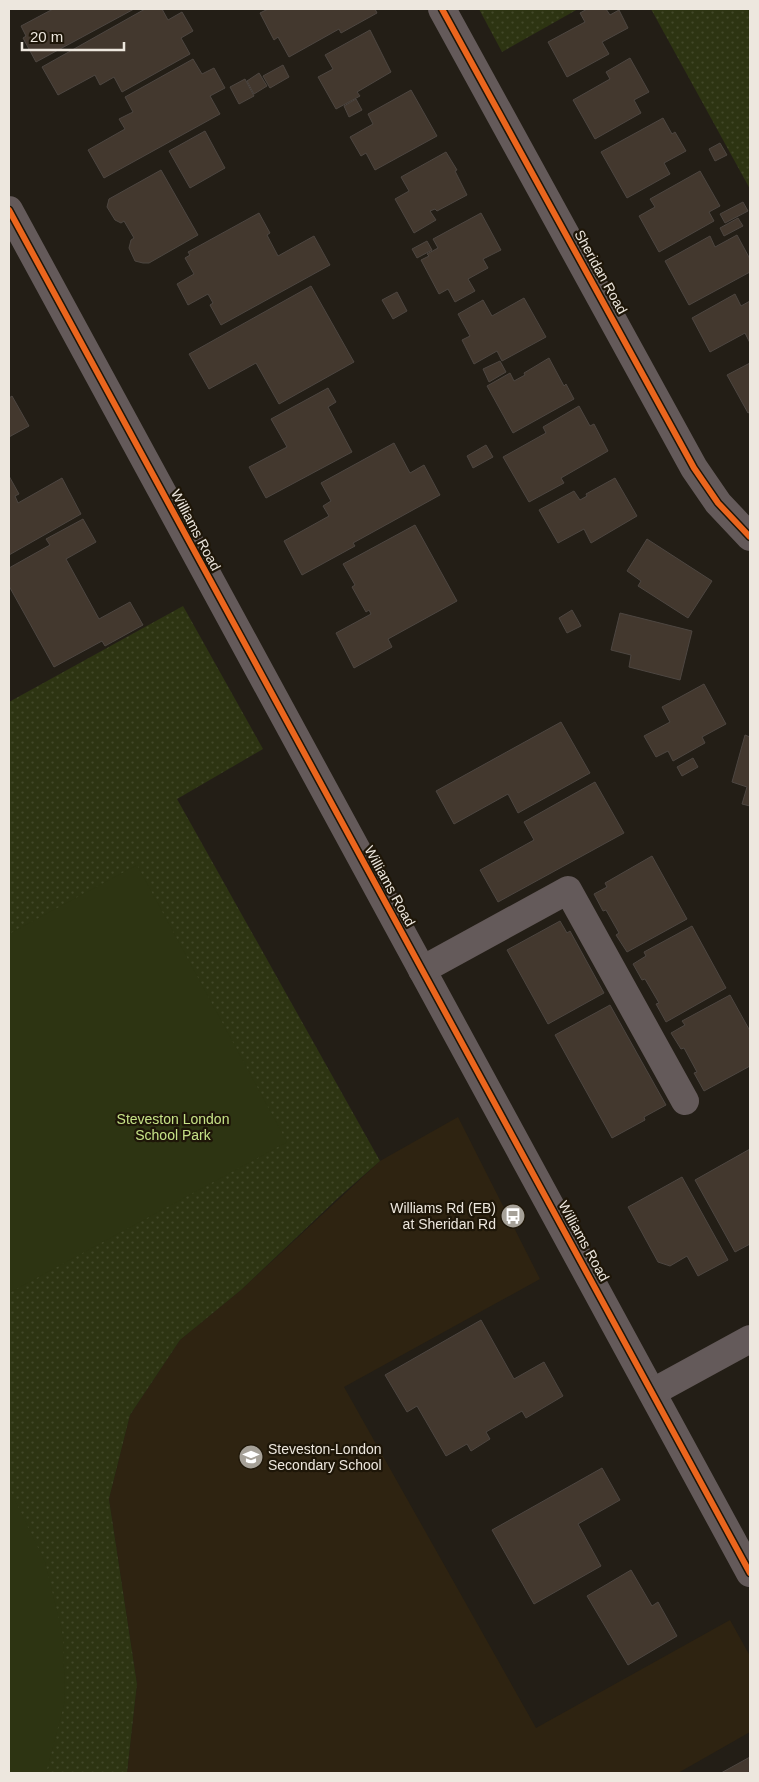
<svg xmlns="http://www.w3.org/2000/svg" width="759" height="1782" viewBox="0 0 759 1782" font-family="Arial,sans-serif">
<defs>
<pattern id="park-dots" width="8" height="8" patternUnits="userSpaceOnUse" patternTransform="scale(1.25)"><rect width="8" height="8" fill="#2d3412"/><path d="M2 2h.1M6 6h.1" fill="none" stroke="#424829" stroke-width="1.8" stroke-linecap="round"/></pattern>
</defs>
<rect width="100%" height="100%" fill="#231e16"/>
<polygon fill="#2e2311" points="458,1117 540,1279 344,1387 536,1728 730,1620 750,1656 750,1732 678,1773 127,1773 137,1684 109,1499 130,1415 180,1340 241,1290 380,1161"/>
<g fill="url(#park-dots)">
<polygon points="479,9 578,9 502,52"/>
<polygon points="651,9 750,9 750,189"/>
<polygon points="183,606 263,749 177,799 380,1161 339,1197 241,1290 180,1340 130,1415 109,1499 137,1684 127,1773 9,1773 9,702"/>
</g>
<g fill="#2d3412">
<polygon points="137,865 287,1142 9,1293 9,934"/>
<polygon points="11,1492 45,1562 63,1636 65,1701 46,1773 9,1773 9,1493"/>
</g>
<g fill="#43382e" stroke="#4d4641">
<polygon points="53,9 134,9 36,62 23,38 26,36 21,26"/>
<polygon points="145,9 162,9 168,20 182,12 193,31 181,38 190,54 122,92 114,77 100,85 95,75 58,95 42,67"/>
<polygon points="268,9 375,9 377,13 341,33 339,29 289,57 278,37 274,40 260,13"/>
<polygon points="587,9 606,9 610,15 619,10 628,28 602,42 609,54 567,77 548,42 585,22 580,13"/>
<polygon points="370,30 391,72 357,92 360,96 336,109 318,77 333,69 325,55"/>
<polygon points="630,58 649,92 634,100 641,113 595,139 573,100 610,79 606,72"/>
<polygon points="193,59 202,74 214,68 225,88 210,96 220,114 104,178 88,150 125,129 119,119 133,112 125,97"/>
<polygon points="283,65 289,77 270,88 263,76"/>
<polygon points="259,73 267,86 254,94 247,81"/>
<polygon points="245,79 254,96 239,104 230,87"/>
<polygon points="411,90 437,136 375,170 366,153 361,156 350,137 373,124 368,114"/>
<polygon points="356,99 362,110 349,117 344,106"/>
<polygon points="663,118 672,134 675,132 686,151 664,163 670,174 627,198 601,152"/>
<polygon points="205,131 225,168 190,188 169,151"/>
<polygon points="720,143 727,155 715,161 709,149"/>
<polygon points="446,152 457,170 455,171 467,195 437,211 435,209 430,211 436,220 414,233 395,199 409,191 401,177"/>
<polygon points="161,170 198,235 149,263 143,263 135,261 129,248 131,240 134,238 124,221 121,223 115,220 107,207 109,199"/>
<polygon points="700,171 720,206 709,212 714,221 659,252 639,216 655,207 650,199"/>
<polygon points="743,202 748,211 725,223 720,214"/>
<polygon points="259,213 270,233 267,235 278,256 314,236 330,265 221,325 210,305 213,303 208,294 188,305 177,284 194,274 185,258 190,255 188,252"/>
<polygon points="481,213 501,250 483,259 488,268 468,279 475,291 455,302 448,289 439,294 421,260 429,256 427,254 438,248 433,239"/>
<polygon points="738,218 743,226 724,236 720,228"/>
<polygon points="737,235 750,259 750,272 689,305 665,261 710,236 715,247"/>
<polygon points="427,241 432,250 417,258 412,249"/>
<polygon points="311,286 354,362 279,404 256,363 209,389 189,354"/>
<polygon points="397,292 407,311 393,319 382,300"/>
<polygon points="735,294 741,306 750,301 750,343 745,333 710,352 692,318"/>
<polygon points="524,298 546,337 502,361 497,351 474,364 462,340 470,336 458,314 483,300 492,316"/>
<polygon points="549,358 564,386 566,384 574,399 513,433 487,386 510,373 514,381 525,375 524,373"/>
<polygon points="500,361 506,372 489,382 483,369"/>
<polygon points="750,363 750,412 748,413 727,375"/>
<polygon points="328,388 336,402 328,407 352,452 266,498 249,467 287,447 271,419"/>
<polygon points="12,396 29,426 9,437 9,398"/>
<polygon points="579,406 590,426 594,424 608,451 561,478 564,483 529,502 503,457 546,433 543,427"/>
<polygon points="394,443 410,473 424,465 440,495 353,543 355,546 302,575 284,541 329,516 323,506 331,501 321,483"/>
<polygon points="486,445 493,457 473,468 467,456"/>
<polygon points="9,476 19,494 15,496 18,503 62,478 81,514 9,555"/>
<polygon points="615,478 637,516 591,543 584,529 558,543 539,510 574,491 580,500 587,496 586,494"/>
<polygon points="83,519 96,542 66,559 99,619 130,602 143,625 105,646 102,641 54,667 9,586 9,568 50,545 46,539"/>
<polygon points="415,525 457,601 388,639 392,647 354,668 336,633 371,614 369,610 366,612 352,587 355,585 343,564"/>
<polygon points="647,539 712,581 688,618 638,586 641,581 627,571"/>
<polygon points="572,610 581,626 567,633 559,618"/>
<polygon points="620,613 692,631 680,680 629,667 631,655 611,650"/>
<polygon points="704,684 726,724 702,737 705,743 673,761 668,751 656,757 644,736 670,722 662,707"/>
<polygon points="561,722 590,773 518,813 508,794 454,824 436,791"/>
<polygon points="745,735 750,737 750,806 742,804 747,787 732,782"/>
<polygon points="693,758 698,767 682,776 677,767"/>
<polygon points="595,782 624,833 498,902 480,870 534,840 524,822"/>
<polygon points="652,856 687,919 627,952 616,935 619,933 606,910 603,911 594,894 607,887 605,883"/>
<polygon points="560,921 567,933 570,931 604,993 548,1024 507,950"/>
<polygon points="692,926 726,988 666,1022 656,1004 659,1003 645,979 642,980 633,964 646,956 644,952"/>
<polygon points="730,995 750,1031 750,1066 704,1091 694,1073 697,1072 684,1048 681,1049 671,1033 685,1025 682,1021"/>
<polygon points="610,1005 666,1105 644,1117 645,1120 612,1138 555,1035"/>
<polygon points="750,1149 750,1244 735,1252 695,1180"/>
<polygon points="682,1177 728,1260 698,1276 687,1256 670,1266 658,1262 628,1207"/>
<polygon points="481,1320 514,1379 544,1362 563,1396 526,1418 522,1411 486,1432 490,1439 471,1451 467,1444 446,1456 417,1406 407,1412 385,1375"/>
<polygon points="602,1468 620,1500 578,1524 601,1566 534,1604 492,1530"/>
<polygon points="631,1570 652,1606 658,1602 677,1636 628,1665 587,1596"/>
<polygon points="750,1757 750,1773 721,1773"/>
</g>
<g fill="none" stroke-linecap="round" stroke-linejoin="round">
<g stroke="#645a5a" stroke-width="28">
<polyline points="442,9 694,468 718,503 750,537"/>
<polyline points="9,210 750,1573"/>
<polyline points="422,970 568,890 685,1101"/>
<polyline points="653,1392 750,1339"/>
</g>
<defs>
<g id="cycleway">
<polyline points="442,9 694,468 718,503 750,537"/>
<polyline points="9,210 750,1573"/>
</g>
</defs>
<use href="#cycleway" stroke="#1e1608" stroke-width="9"/>
<use href="#cycleway" stroke="#eb651d" stroke-width="6"/>
</g>
<defs>
<symbol id="bus-disc" viewBox="-11 -11 22 22"><circle r="9.5" fill="#a6a198" stroke="#1e1608"/><path d="M-5-6H5V4H4V6H2V4H-2V6H-4V4H-5ZM-3.5-4V0h7V-4ZM-3.5 1.2v1.5H-2V1.2ZM2 1.2v1.5H3.5V1.2Z" fill="#fff"/></symbol>
<symbol id="school-disc" viewBox="-11 -11 22 22"><circle r="9.5" fill="#a6a198" stroke="#1e1608"/><path d="M0-5L7-2L0 1L-7-2ZM-4 1L0 2.5L4 1V4Q0 6-4 4Z" fill="#fff"/></symbol>
</defs>
<g fill-rule="evenodd">
<use href="#bus-disc" x="499" y="1202" width="28" height="28"/>
<use href="#school-disc" x="237" y="1443" width="28" height="28"/>
</g>
<g text-anchor="middle" dominant-baseline="central" stroke-width="4.5" stroke-linejoin="round" paint-order="stroke">
<g font-size="14" fill="#ede7de" stroke="#1e1608">
<text transform="translate(601 272) rotate(61)">Sheridan Road</text>
<text transform="translate(196 530) rotate(62)">Williams Road</text>
<text transform="translate(390 886) rotate(61)">Williams Road</text>
<text transform="translate(584 1241) rotate(61)">Williams Road</text>
</g>
<g font-size="14" fill="#c6e287" stroke="#1e1608">
<text x="173" y="1119">Steveston London<tspan x="173" dy="16">School Park</tspan></text>
</g>
<g font-size="14" fill="#ede7de" stroke="#1e1608" text-anchor="end">
<text x="496" y="1208">Williams Rd (EB)<tspan x="496" dy="16">at Sheridan Rd</tspan></text>
<text x="268" y="1449" text-anchor="start">Steveston-London<tspan x="268" dy="16">Secondary School</tspan></text>
</g>
</g>
<rect width="759" height="1782" fill="none" stroke="#ede7de" stroke-width="20"/>
<path d="M22 42v8h102v-8" fill="none" stroke="#ede7de" stroke-width="2.5"/>
<text x="30" y="42" font-size="15" fill="#ede7de" stroke="#1e1608" stroke-width="4" paint-order="stroke">20 m</text>
</svg>
